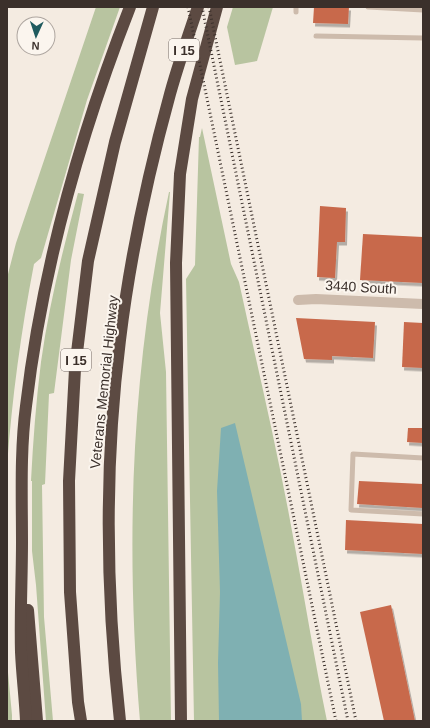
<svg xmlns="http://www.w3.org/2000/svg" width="430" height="728" viewBox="0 0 430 728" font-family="Helvetica,sans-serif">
<defs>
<filter id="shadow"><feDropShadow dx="2" dy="3.5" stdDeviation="0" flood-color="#0004"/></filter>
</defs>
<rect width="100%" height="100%" fill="#f4ebe1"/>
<g fill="#b8c4a0">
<path d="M96,7H120L87,100L41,258L34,264C21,331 12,398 7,466V278L16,243Z"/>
<polygon points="233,7 273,7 257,61 235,65 227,27"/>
<path d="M202,128L231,264L239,282C257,365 277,448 292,531C304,594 314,658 327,721H194L186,279L195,265L199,137H200Z"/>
<path d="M169,192H170L160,313L166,372L171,721H140C125,540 131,370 169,192Z"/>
<path d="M78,193L84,194L71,260L54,393L49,394L45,484L42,485L44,617L53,721H46L36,585L32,551V481H31C33,441 36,402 41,362C49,305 63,249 78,193Z"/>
<polygon points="7,662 12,715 12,721 7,721"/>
</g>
<polygon fill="#7fb0b2" points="235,423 301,704 302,721 219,721 218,663 220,592 217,491 221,428"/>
<g fill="#c8694b" filter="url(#shadow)">
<polygon points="314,7 349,7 348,24 313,23"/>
<polygon points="320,206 346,208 345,242 337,242 335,278 317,277"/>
<polygon points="363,234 423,237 423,283 360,280"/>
<polygon points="296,318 375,322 373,358 332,356 332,360 304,359"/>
<polygon points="404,322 423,323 423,368 402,367"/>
<polygon points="408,428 423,428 423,443 407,442"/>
<polygon points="359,481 423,484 423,508 357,504"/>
<polygon points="346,520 423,524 423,554 345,550"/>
<polygon points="391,605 415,721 384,721 360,612"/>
</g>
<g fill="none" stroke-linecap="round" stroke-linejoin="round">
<g stroke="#cdbbac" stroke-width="5">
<polyline points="368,7 423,10"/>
<polyline points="296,12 296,7"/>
<polyline points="316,36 423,38"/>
<polyline points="423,458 353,454 351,510 423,514"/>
</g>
<polyline stroke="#cdbbac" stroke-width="10" points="298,300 316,299 423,304"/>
<g stroke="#5c4a42" stroke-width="12">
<polyline points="28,610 37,721"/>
<path d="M26,721C25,698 22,675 21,652C20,615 22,578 22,542C22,497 20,451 26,406C42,270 80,135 130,7"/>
<polyline points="81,721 78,702 70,592 69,481 75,369 88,261 115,142 153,7"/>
<path d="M120,721C106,595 104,466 120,340C130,257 148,174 170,94C178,65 188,36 198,7"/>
<polyline points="181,721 176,263 180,174 192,99 217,7"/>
</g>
<g stroke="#3b302b" stroke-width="3" stroke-dasharray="1 3" stroke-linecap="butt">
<polyline points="188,7 336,721"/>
<polyline points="202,7 348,721"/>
<polyline points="209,7 356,721"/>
</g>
</g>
<g text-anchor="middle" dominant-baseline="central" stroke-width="4" stroke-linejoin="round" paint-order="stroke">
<g fill="#fbf5ee" stroke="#756b66" stroke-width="1">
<rect x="169" y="39" width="30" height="22" rx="3"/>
<rect x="61" y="349" width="30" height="22" rx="3"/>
</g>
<g font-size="13" font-weight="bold" fill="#3b302b">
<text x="184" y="50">I 15</text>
<text x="76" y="360">I 15</text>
</g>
<g font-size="14" fill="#3b302b" stroke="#fbf5ee">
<text transform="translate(361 287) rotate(3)">3440 South</text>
<text transform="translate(104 382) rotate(-84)">Veterans Memorial Highway</text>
</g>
</g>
<rect width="430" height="728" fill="none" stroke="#3b302b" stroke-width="16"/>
<g transform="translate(36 36) rotate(183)"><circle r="19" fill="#fbf5ee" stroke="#aea6a0"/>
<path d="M0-3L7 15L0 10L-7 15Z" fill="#1f5a5e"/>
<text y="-6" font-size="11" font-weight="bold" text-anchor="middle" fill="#3b302b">N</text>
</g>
</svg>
